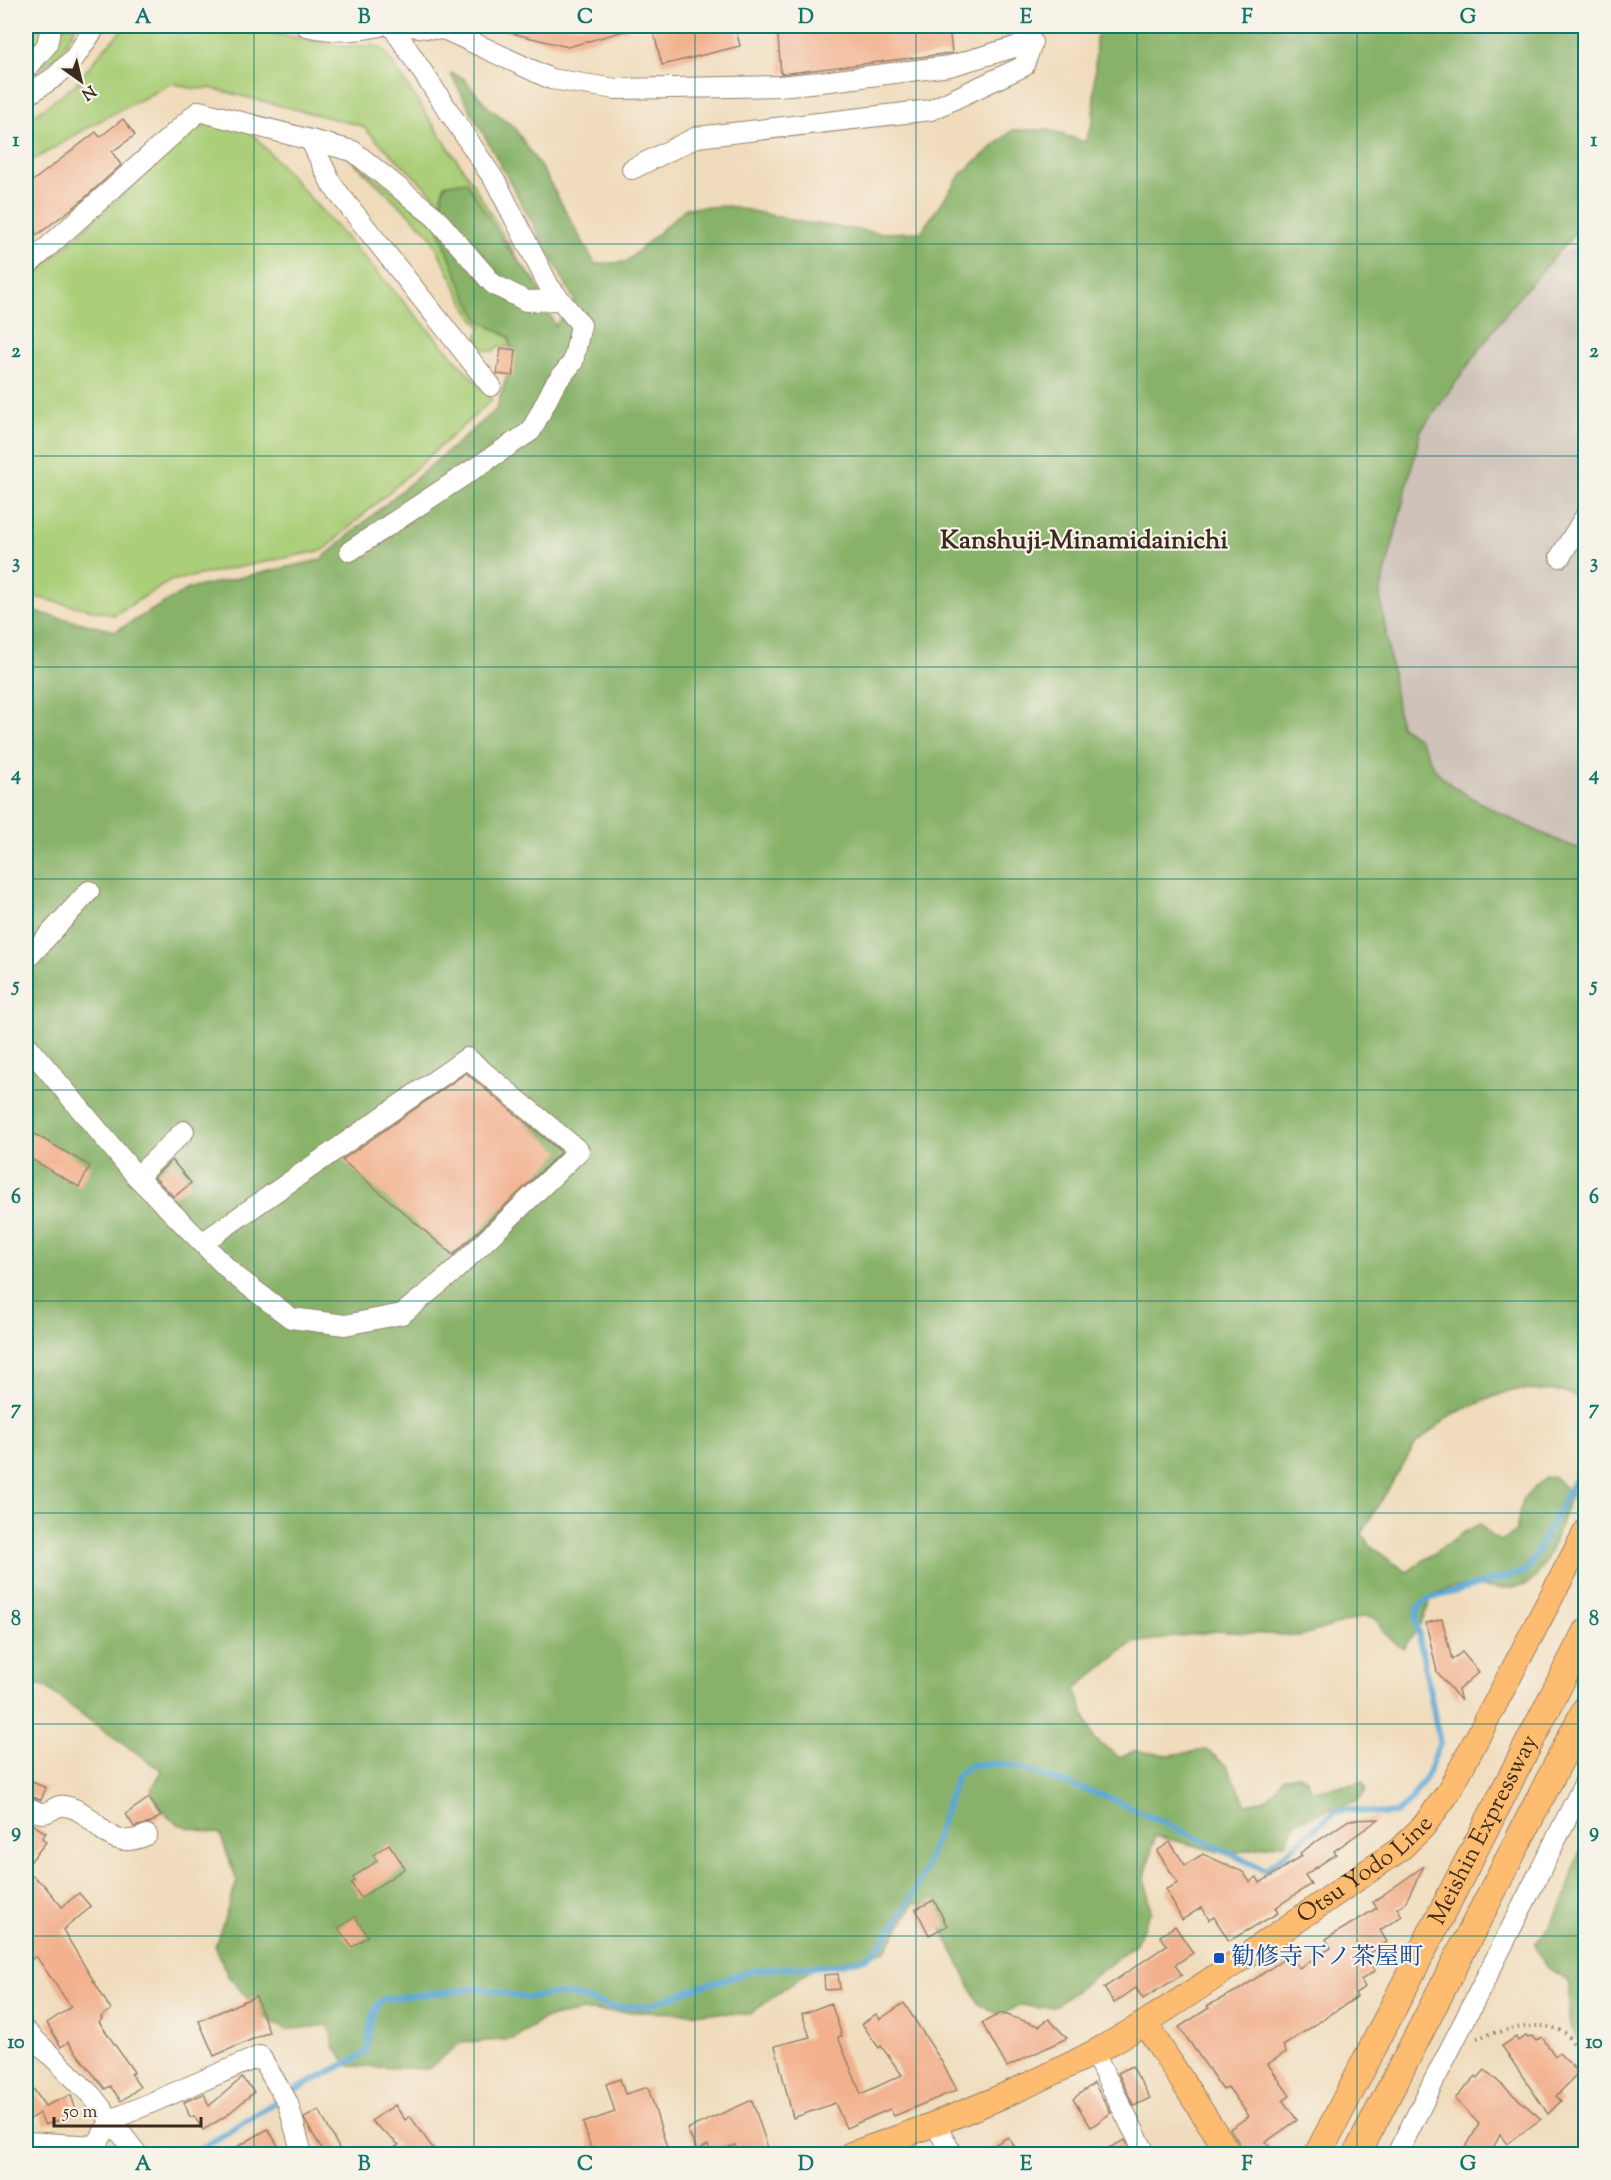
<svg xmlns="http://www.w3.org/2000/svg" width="1611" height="2180" viewBox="0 0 1611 2180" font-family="'Sorts Mill Goudy','Noto Serif JP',serif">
<rect width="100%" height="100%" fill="#f7f3e8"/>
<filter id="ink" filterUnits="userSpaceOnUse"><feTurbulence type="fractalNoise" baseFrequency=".0167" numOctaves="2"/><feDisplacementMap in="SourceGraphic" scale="12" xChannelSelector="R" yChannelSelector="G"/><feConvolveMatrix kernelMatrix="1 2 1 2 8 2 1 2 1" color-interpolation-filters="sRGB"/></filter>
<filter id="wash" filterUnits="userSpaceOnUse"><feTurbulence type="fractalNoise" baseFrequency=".008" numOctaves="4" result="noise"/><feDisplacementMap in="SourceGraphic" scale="24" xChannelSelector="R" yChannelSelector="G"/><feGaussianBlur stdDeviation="1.35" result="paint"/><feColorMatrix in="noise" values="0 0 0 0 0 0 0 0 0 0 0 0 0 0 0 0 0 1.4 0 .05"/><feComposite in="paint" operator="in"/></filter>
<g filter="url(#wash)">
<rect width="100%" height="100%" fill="#f0dcbc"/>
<polygon fill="#cec2b9" points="1585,243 1585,884 1434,852 1333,564 1522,271"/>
<g fill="#abcf79" stroke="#737c4c" stroke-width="1.5">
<polygon points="26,26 75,26 75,28 60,54 26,78"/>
<path d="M126,26H235L346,47L373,45L383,49L471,181L521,264L489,220L466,181L444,185L441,202L362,126L210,88L195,89L171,83C146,98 119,110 94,124C70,137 50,152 26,163V121L74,86L102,51Z"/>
<polygon points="210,115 247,128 492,400 324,550 170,581 114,615 26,595 26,282"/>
<polygon points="345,154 437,225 464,292 480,321 508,337 511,347 499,346 494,351 485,350 479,345 477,335 481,328 468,311 429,233"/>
</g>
<g fill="#88b269" stroke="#626e44" stroke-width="1.5">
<path d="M1108,26H1585V226L1578,230L1511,306L1421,430L1380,594L1400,726C1431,743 1421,752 1439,774C1457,796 1556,841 1585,851L1586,1402L1563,1391L1510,1390L1453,1414L1416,1443L1361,1534C1374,1552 1390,1559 1407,1572L1461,1534L1480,1524L1491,1536L1501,1541L1516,1531L1522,1500L1545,1478L1555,1477L1571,1495C1562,1517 1550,1563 1534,1579C1526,1587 1515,1588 1504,1588C1471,1588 1465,1581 1432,1595L1423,1621L1403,1649L1385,1634L1377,1620L1365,1616L1300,1636L1216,1631L1132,1643L1075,1689L1094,1739L1119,1757L1134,1751L1169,1755L1207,1750L1227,1766L1246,1804C1267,1801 1273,1796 1283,1778L1298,1775L1307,1779L1311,1791L1363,1782L1366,1791L1358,1800L1297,1821L1286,1842L1228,1854L1155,1836L1145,1877L1151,1911L1135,1945L1057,2005L1039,2008L1021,2005L1000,2015L979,2004L931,1908L915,1902L885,1951L815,1967L750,2014L583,2011L545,2018L514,2039L460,2043L428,2069L349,2066L334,2047L329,2025L286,2030L264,2017L228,1976L215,1946L237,1881L220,1834C183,1826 167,1828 151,1790L163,1771L96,1725L43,1685L26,1686V610L116,631L188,589L320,560L496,410L513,357L509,337L480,321L464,292L437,225L506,283L441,202L444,185L466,181L508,249L536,282L555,326L575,301L450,73L463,78L488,107L514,127L545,174L595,264L626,262L686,208L729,206L802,222L880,233L921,232L962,173L1013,130H1049L1085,142L1093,122L1096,37Z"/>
<path d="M1585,1844V2056L1569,2022V1980L1546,1967L1535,1945C1544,1932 1555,1919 1562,1905C1572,1885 1572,1861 1585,1844Z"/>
</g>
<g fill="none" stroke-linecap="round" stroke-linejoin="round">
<path stroke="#5ca8d5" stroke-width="6" d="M193,2154L293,2091L366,2053C372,2032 366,2015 383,1999L480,1988L525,1998L555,1994L574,1996L612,2007L647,2006L701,1986L757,1970L837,1965L866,1958L880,1946L900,1917L923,1876L957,1775L971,1765L991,1764L1017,1767L1110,1798L1266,1870L1335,1812L1347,1809L1385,1814L1396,1813L1410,1801L1426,1777L1440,1744L1416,1621L1418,1607L1428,1599L1527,1571L1586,1458"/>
</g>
<g id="blocks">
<g fill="#f2b08d">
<polygon points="500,26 628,26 628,30 568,47 499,30"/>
<polygon points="652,26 735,26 740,46 662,65"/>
<polygon points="777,26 949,26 952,53 781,74"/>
<polygon points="123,119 135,135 112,152 121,165 78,204 37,235 26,220 26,186 96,132 100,137"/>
<polygon points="501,348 516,350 513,376 497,374"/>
<polygon points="466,1073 561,1152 453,1255 342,1160"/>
<polygon points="26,1129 90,1166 79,1187 26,1156"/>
<polygon points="172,1160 191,1183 174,1197 154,1177"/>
<polygon points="1442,1619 1452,1660 1462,1652 1479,1672 1458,1690 1461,1701 1437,1672 1426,1623"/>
<polygon points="26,1779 46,1788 41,1800 26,1795"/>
<polygon points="149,1798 161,1816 150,1823 134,1827 126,1814"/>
<polygon points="1379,1819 1334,1851 1336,1854 1305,1875 1311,1884 1275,1908 1278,1913 1229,1941 1214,1917 1209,1920 1202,1907 1182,1920 1166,1889 1178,1883 1157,1851 1170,1842 1185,1865 1203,1854 1243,1872 1250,1882 1257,1877 1260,1883 1302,1856 1300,1853 1349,1820"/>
<polygon points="26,1820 46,1833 42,1838 46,1842 26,1867"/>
<polygon points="389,1844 405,1868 361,1898 351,1883 355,1881 353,1877 377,1861 373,1855"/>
<polygon points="1424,1866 1405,1903 1397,1908 1402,1916 1380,1930 1387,1942 1366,1956 1375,1971 1361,1980 1365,1987 1355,1993 1357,1997 1283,2046 1286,2052 1268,2064 1290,2096 1283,2101 1297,2120 1266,2142 1274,2154 1246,2154 1230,2129 1249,2116 1228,2087 1223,2090 1179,2027 1209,2008 1207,2006 1240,1989 1290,1955 1299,1968 1331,1948 1326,1939 1377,1908 1373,1902"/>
<polygon points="26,1871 44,1885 62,1907 79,1893 91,1907 63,1930 111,2010 101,2017 102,2019 99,2022 134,2072 131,2074 140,2087 121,2101 110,2086 105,2089 68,2042 61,2047 47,2023 71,2007 36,1956 26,1964"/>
<polygon points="934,1900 947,1926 929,1935 916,1909"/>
<polygon points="355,1917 368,1936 352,1947 338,1928"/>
<polygon points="1175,1926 1193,1953 1175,1965 1182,1975 1143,1999 1136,1988 1114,2003 1104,1988 1167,1945 1160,1936"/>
<polygon points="838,1974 840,1989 825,1990 824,1975"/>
<polygon points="256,1996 269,2032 214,2056 199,2021"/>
<polygon points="831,2003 842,2036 838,2037 861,2094 902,2075 881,2046 879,2048 862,2024 876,2014 880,2019 904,2003 940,2059 957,2090 894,2116 890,2109 846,2128 835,2103 793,2118 775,2046 810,2037 802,2014"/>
<polygon points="1001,2013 1039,2026 1049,2019 1067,2038 1007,2067 982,2023"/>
<polygon points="1526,2036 1528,2038 1532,2036 1536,2041 1542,2037 1555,2056 1559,2053 1579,2073 1556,2096 1561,2101 1548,2114 1502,2046 1516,2037 1518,2041"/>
<polygon points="1132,2066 1150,2098 1134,2106 1118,2073"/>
<polygon points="1485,2070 1541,2119 1507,2144 1500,2135 1490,2154 1462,2154 1479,2124 1455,2099 1476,2076 1478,2078"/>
<polygon points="26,2078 45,2106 71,2095 77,2114 45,2125 39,2113 26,2122"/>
<polygon points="242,2078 254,2092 226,2116 203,2130 194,2116 190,2117 184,2102 204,2094 209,2106"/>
<polygon points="620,2079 625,2094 648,2087 669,2154 593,2154 583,2123 615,2112 606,2084"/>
<polygon points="1094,2083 1111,2113 1091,2127 1073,2099"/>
<polygon points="752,2100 770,2154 739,2154 735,2145 711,2153 708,2145 697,2150 687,2129"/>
<polygon points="395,2105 405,2120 410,2116 437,2154 385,2154 399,2145 371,2121"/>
<polygon points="319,2110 342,2154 325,2154 305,2121 304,2118"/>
<polygon points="268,2129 283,2154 225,2154"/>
<polygon points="1008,2137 1020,2154 979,2154"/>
<polygon points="1125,2140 1132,2154 1096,2154"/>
</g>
</g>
</g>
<g filter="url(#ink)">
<use href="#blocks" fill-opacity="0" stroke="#96836d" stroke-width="1.5"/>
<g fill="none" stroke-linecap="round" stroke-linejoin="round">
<defs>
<g id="minor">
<path d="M306,26C333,32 353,32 380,26"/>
<polyline points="410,26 446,30 551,79 616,89 779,86 830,81 950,66 1032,42 1024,66 931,110 697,137 632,169"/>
<polyline points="26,69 47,45 51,26"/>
<polyline points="26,96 56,76 75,57 96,26"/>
<polyline points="311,141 332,185 491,386"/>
<polyline points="30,263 199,111 353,151 435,217 493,284 526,301 560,300"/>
<polyline points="350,551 531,431 555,384 573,362 581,325 549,286 497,184 392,26"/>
<polyline points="1560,557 1586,515"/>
<polyline points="26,960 89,891"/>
<polyline points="26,1044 137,1177 233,1274 291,1318 345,1325 402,1314 451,1274 579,1151 467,1058 202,1243"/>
<polyline points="137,1177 184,1131"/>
<path d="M26,1807C31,1808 37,1813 43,1813C51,1813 56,1804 65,1806C100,1812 103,1855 147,1835"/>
<polyline points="26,2031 92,2096 137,2154"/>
<polyline points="1093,2051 1145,2153"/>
<polyline points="935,2124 952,2154"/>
<polyline points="26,2142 96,2146 111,2120 260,2056 288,2103 302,2154"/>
<polyline points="1397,2154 1586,1780"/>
</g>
<g id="major">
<polyline points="1145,2023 1229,2154"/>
<path id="s1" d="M851,2154C948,2121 1059,2077 1146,2022C1232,1968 1315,1907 1399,1850L1423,1827L1448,1793L1586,1531"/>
</g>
<g id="highway">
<path id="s2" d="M1318,2154L1586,1632"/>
<polyline points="1357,2154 1586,1709"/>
</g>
</defs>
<use href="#minor" stroke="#96836d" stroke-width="22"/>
<use href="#major" stroke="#96836d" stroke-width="26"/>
<use href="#highway" stroke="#96836d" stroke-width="29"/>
<path stroke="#96836d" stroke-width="4" stroke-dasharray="1.5 4.5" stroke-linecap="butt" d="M1477,2038C1500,2031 1549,2016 1568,2036C1575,2044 1580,2055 1586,2064"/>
<use href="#minor" stroke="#fff" stroke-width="20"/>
<use href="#major" stroke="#febc70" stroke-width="24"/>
<use href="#highway" stroke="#febc70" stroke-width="27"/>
</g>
</g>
<path fill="none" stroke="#0f766e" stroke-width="1.5" stroke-opacity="0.55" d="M254,26V2154M474,26V2154M695,26V2154M916,26V2154M1137,26V2154M1357,26V2154M26,244H1586M26,456H1586M26,667H1586M26,879H1586M26,1090H1586M26,1301H1586M26,1513H1586M26,1724H1586M26,1936H1586"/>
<rect fill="#1a4fb4" stroke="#f7f3e8" stroke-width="2" x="1213" y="1952" width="12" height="12" rx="3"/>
<g text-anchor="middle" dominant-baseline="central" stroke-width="4.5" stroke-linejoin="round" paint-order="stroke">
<g font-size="24" fill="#3b2a1e" stroke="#f7f3e8">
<text stroke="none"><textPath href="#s2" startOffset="364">Meishin Expressway</textPath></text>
<text stroke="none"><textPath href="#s1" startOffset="591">Otsu Yodo Line</textPath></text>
</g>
<g font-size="24" fill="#164399" stroke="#f7f3e8" text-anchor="start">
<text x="1231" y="1958">勧修寺下ノ茶屋町</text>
</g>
<g font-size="26" font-weight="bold" fill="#3b2a1e" stroke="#f7f3e8">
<text x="1084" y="541">Kanshuji-Minamidainichi</text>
</g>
</g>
<rect width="1611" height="2180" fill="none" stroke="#f7f3e8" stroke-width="66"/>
<g transform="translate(81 81) rotate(146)" stroke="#f7f3e8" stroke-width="4.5" paint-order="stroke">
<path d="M0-4.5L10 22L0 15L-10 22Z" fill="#3b2a1e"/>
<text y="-9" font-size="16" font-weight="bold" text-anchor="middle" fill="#3b2a1e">N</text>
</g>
<path d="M54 2117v9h147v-9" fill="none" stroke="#3b2a1e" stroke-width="3"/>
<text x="63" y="2117" font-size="18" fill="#3b2a1e" stroke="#f7f3e8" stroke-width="4.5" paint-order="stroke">50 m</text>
<rect x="33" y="33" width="1545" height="2114" fill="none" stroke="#0f766e" stroke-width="2"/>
<g font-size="20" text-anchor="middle" font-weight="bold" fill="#0f766e">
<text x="143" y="23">A</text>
<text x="364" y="23">B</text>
<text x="585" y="23">C</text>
<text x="806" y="23">D</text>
<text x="1026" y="23">E</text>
<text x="1247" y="23">F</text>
<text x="1468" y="23">G</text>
<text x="16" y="146">1</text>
<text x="1594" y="146">1</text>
<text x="16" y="357">2</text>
<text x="1594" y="357">2</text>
<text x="16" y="568">3</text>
<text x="1594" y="568">3</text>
<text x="16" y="780">4</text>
<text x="1594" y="780">4</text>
<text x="16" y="991">5</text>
<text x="1594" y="991">5</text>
<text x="16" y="1203">6</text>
<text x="1594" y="1203">6</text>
<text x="16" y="1414">7</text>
<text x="1594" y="1414">7</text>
<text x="16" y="1625">8</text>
<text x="1594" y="1625">8</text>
<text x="16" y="1837">9</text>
<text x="1594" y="1837">9</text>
<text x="16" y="2048">10</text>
<text x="1594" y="2048">10</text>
<text x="143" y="2170">A</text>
<text x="364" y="2170">B</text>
<text x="585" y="2170">C</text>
<text x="806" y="2170">D</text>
<text x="1026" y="2170">E</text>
<text x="1247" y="2170">F</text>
<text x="1468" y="2170">G</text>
</g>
</svg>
